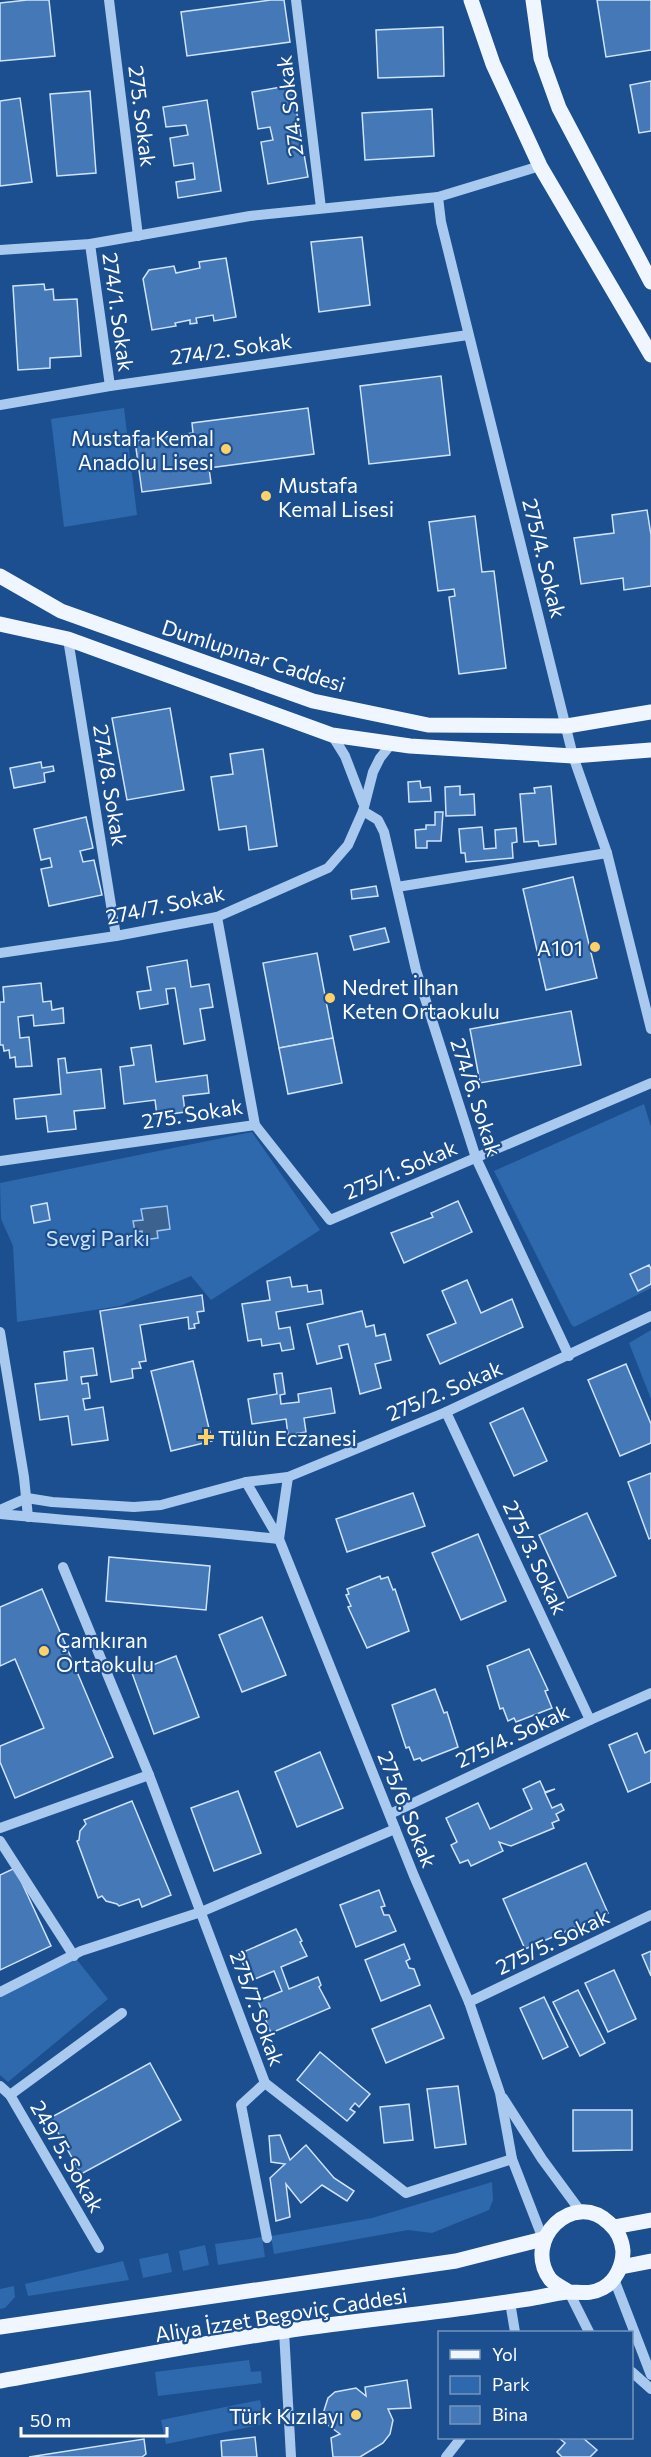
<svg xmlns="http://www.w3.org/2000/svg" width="651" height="2457" viewBox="0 0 651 2457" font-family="Commissioner,sans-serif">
<rect width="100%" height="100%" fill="#1b4f8f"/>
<g fill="#2e69ad">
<polygon points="124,408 137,515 64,527 51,419"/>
<polygon points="644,1104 651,1127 651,1288 574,1327 571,1324 494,1171"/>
<polygon points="252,1132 320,1230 211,1300 191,1276 120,1306 17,1322 13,1246 1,1219 0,1183"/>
<polygon points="651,1330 651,1399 629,1343"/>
<polygon points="74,1956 108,1999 8,2082 0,2075 0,1996"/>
<polygon points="492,2182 493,2200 489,2210 432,2233 408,2230 274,2254 271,2236 372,2218"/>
<polygon points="262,2237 265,2257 218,2265 215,2244"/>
<polygon points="205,2245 209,2265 183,2271 179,2251"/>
<polygon points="168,2253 172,2272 143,2278 139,2259"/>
<polygon points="123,2261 129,2280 28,2296 25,2284"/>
<polygon points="14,2286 15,2297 5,2308 0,2309 0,2289"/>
<polygon points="249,2360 251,2372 261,2371 262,2383 158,2396 155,2372"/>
<polygon points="260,2400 265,2424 166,2444 161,2420"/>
</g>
<polygon fill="#3c6290" stroke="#9cc4f0" stroke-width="1.5" points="167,1206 170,1229 157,1231 158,1238 143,1240 142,1231 135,1232 133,1221 143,1220 141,1209"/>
<g fill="#4478b7" stroke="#cfe3fa" stroke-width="1.5">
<polygon points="27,0 49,0 55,56 0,61 0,3"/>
<polygon points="271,0 284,0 290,42 187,56 181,12"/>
<polygon points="597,0 651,0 651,50 606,57"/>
<polygon points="443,27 444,76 378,78 376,30"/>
<polygon points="651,81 651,131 639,133 630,85"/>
<polygon points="292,85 308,177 268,184 261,142 273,140 270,127 258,129 252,92"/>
<polygon points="90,91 96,173 57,176 50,94"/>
<polygon points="20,98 32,182 0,186 0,101"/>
<polygon points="207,100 221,191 178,198 176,182 195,179 193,163 174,166 170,138 188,135 186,125 166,127 163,107"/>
<polygon points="432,109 434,156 365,160 362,113"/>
<polygon points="362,237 370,305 319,312 311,242"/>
<polygon points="226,258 236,317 214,321 213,315 196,318 197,323 190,324 190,320 175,323 176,326 152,330 143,279 149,270 174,266 176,273 200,268 199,262"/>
<polygon points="44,284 45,290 53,289 54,300 77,299 81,356 50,358 50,368 18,370 13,286"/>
<polygon points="441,376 450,455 369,464 360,386"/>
<polygon points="308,408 314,454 209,468 211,483 142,492 135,441 193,433 192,423"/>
<polygon points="647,510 651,535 651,586 624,590 623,578 581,584 574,538 614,533 612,515"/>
<polygon points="475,516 482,572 494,571 506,668 459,674 449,597 455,596 454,589 438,591 429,522"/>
<polygon points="170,708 184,790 127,800 112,718"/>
<polygon points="263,749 277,846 249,850 246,826 219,830 211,777 233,774 230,754"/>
<polygon points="41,762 42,768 53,766 54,771 44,773 45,782 14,788 10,768"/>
<polygon points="420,781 421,788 430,787 431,801 409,802 408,782"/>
<polygon points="460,786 460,795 474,794 475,815 446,816 445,787"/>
<polygon points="551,786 556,844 539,846 538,841 524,842 520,794 535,793 534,788"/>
<polygon points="435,812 443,812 441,841 427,841 427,848 416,848 415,830 426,829 426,825 435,825"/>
<polygon points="86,817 93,848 80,851 83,862 94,860 102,895 49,906 41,869 52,867 50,858 41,860 34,829"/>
<polygon points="482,827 484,849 496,848 495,830 516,828 517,842 512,843 513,858 466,862 465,853 461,853 459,829"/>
<polygon points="573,877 597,978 546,990 523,889"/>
<polygon points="376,886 378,896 352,899 351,890"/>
<polygon points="385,928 389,942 354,950 350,936"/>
<polygon points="317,953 333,1038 279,1048 263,963"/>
<polygon points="187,960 191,987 209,984 213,1007 200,1009 205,1040 184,1044 175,988 166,989 168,1004 140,1009 137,992 151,990 147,967"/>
<polygon points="41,983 43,1002 51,1001 52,1010 63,1008 64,1023 34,1026 33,1015 18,1017 20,1038 29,1037 32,1066 16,1067 15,1057 10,1058 9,1050 4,1051 3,1045 0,1045 0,1002 4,1002 3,987"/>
<polygon points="571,1011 581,1065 480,1083 470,1029"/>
<polygon points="333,1038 342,1083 288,1094 279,1048"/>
<polygon points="151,1045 156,1082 207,1075 209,1093 183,1096 185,1112 157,1116 155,1100 124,1104 120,1067 134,1065 131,1048"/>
<polygon points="65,1058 67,1073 101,1069 105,1108 74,1111 76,1129 48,1132 46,1116 16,1119 14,1099 61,1094 58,1059"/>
<polygon points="458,1201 472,1232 404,1263 391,1233 433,1217 431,1213"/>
<polygon points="47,1203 50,1220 34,1223 31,1206"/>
<polygon points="649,1265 651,1269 651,1284 638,1291 630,1274"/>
<polygon points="290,1277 292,1287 307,1285 308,1292 321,1290 323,1304 276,1312 279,1329 290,1327 294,1349 282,1351 280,1343 262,1346 261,1339 248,1341 242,1304 270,1300 267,1281"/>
<polygon points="467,1280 481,1313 512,1299 523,1327 440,1364 427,1335 456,1323 442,1291"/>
<polygon points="202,1295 204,1311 197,1312 199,1323 194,1324 195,1328 189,1329 188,1317 140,1325 146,1361 139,1362 141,1368 132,1369 133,1378 111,1382 100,1311"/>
<polygon points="362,1311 366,1327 374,1325 376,1336 385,1334 391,1360 375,1364 381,1388 360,1394 348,1344 339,1346 342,1358 317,1364 307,1324"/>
<polygon points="93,1348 97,1375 81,1377 82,1384 88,1383 90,1398 83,1399 85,1410 103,1407 108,1440 72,1445 68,1416 40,1420 35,1384 67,1380 64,1352"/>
<polygon points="193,1361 212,1441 171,1451 151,1371"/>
<polygon points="626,1364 651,1424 651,1443 620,1456 588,1380"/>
<polygon points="282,1373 285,1394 280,1395 281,1404 299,1402 298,1394 331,1388 335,1413 304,1418 306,1432 288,1435 286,1419 252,1424 248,1399 277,1394 274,1374"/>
<polygon points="523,1408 547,1461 514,1476 490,1423"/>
<polygon points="651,1473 651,1538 649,1539 628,1482"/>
<polygon points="413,1493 425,1526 347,1552 336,1519"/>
<polygon points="587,1513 616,1576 568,1598 539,1535"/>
<polygon points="478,1534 506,1601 461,1620 432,1553"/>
<polygon points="109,1557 210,1566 206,1610 106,1601"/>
<polygon points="380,1576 381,1579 388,1577 393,1590 395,1589 409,1631 367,1648 348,1607 351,1606 346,1595 349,1594 347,1589"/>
<polygon points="42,1589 113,1757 15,1798 0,1762 0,1746 44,1728 15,1659 0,1666 0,1607"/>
<polygon points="262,1617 286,1675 242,1692 219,1635"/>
<polygon points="529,1649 548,1690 545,1691 552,1708 516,1722 514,1718 508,1721 503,1708 500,1709 487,1666"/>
<polygon points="176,1656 199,1717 154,1734 132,1673"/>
<polygon points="435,1689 444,1713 447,1712 458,1747 422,1761 420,1758 414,1760 409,1747 406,1748 392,1705"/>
<polygon points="637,1733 645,1753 651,1750 651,1782 628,1792 609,1745"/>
<polygon points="320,1752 343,1808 297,1827 275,1772"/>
<polygon points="540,1781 545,1792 555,1789 545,1793 552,1808 561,1804 564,1810 556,1814 559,1820 552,1823 554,1828 511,1846 499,1842 503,1851 471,1866 468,1860 460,1863 451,1845 457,1842 446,1818 478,1803 490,1829 532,1809 523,1789"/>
<polygon points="238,1791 261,1853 214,1871 191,1808"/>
<polygon points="132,1801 171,1895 142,1907 139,1899 119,1906 117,1904 106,1901 102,1896 98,1898 77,1841 79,1840 80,1831 86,1824 84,1820"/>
<polygon points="586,1863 608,1913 525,1949 503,1899"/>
<polygon points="15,1868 51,1946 0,1970 0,1875"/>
<polygon points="379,1890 385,1906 381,1907 384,1915 389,1915 396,1931 356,1947 340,1905"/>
<polygon points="296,1929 302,1941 300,1942 307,1956 281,1967 289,1989 318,1977 321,1985 319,1987 330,2008 271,2033 258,2001 282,1991 274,1971 250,1981 239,1954"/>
<polygon points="404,1944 410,1959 406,1961 409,1968 414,1969 420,1985 381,2001 365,1960"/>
<polygon points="651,1951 651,1976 642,1955"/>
<polygon points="614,1970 636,2019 608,2032 585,1983"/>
<polygon points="578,1990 605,2043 580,2056 553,2002"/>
<polygon points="544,1997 568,2047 543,2059 520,2008"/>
<polygon points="430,2005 444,2038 386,2063 372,2029"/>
<polygon points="320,2052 370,2094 359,2107 355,2103 350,2109 355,2112 347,2121 297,2080"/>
<polygon points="150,2063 181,2120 81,2174 50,2118"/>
<polygon points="458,2086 466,2144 435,2148 427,2089"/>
<polygon points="409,2104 413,2140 384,2143 380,2107"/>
<polygon points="573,2110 632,2110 632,2150 573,2151"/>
<polygon points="280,2135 290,2160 306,2145 334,2178 354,2191 347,2201 322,2185 301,2203 286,2184 290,2217 276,2221 270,2178 285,2164 271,2162 269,2136"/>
<polygon points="407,2380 411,2408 388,2409 393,2420 390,2434 383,2443 360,2457 333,2457 331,2438 340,2434 321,2420 328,2398 335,2392 356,2388 366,2396 365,2387"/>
<polygon points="255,2437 257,2457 222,2457 221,2441"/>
<polygon points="559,2438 583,2438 597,2450 590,2457 562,2457 557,2452 565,2443"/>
<polygon points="144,2439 146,2454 142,2457 29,2457"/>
</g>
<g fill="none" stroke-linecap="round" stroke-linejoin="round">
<g stroke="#a9c9ee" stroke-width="10">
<polyline points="109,0 138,236"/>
<polyline points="296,0 321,208"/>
<polyline points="540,166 438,197 441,222 573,756 607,853 651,1029"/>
<polyline points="90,244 110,386"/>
<polyline points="0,250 90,244 250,216 438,197"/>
<polyline points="0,405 110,386 468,335"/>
<polyline points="68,639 116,936"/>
<polyline points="332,735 345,756 363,803"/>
<polyline points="363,811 378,820 384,832 416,970 476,1158 569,1356"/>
<polyline points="397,887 607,853"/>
<polyline points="0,953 116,936 217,917 328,868 348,845 363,811 373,772 380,758 392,743"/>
<polyline points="255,1125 330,1220 651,1083"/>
<polyline points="0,1161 255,1125 217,917"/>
<polyline points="0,1332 24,1477 28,1517"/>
<polyline points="446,1412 590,1720"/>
<polyline points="246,1482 279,1539 414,1876 469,2002 500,2093 512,2159 543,2239"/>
<polyline points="0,1510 27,1498 52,1502 134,1507 161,1505 246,1482 288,1477 446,1412 651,1316"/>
<path d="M0,1514C93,1523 186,1529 279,1539"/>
<polyline points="279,1539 288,1477"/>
<polyline points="149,1775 265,2083 406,2193 512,2159"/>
<polyline points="390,1814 590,1720 651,1693"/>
<polyline points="0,1828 149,1775 63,1567"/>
<polyline points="0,1841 74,1956"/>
<polyline points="0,1992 81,1951 201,1912 395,1829"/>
<polyline points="469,2002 651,1915"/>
<polyline points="265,2083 241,2105 267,2238"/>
<polyline points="0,2086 10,2095 99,2248"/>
<polyline points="10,2095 122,2013"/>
<polyline points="503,2098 542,2159 581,2212"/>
<polyline points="614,2279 651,2375"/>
<polyline points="569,2292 589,2332"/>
<polyline points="510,2302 515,2332"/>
<polyline points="284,2331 291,2457"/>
<polyline points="632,2372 651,2389"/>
<polyline points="446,2457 461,2438"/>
</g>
<g stroke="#f0f6ff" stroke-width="15">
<polyline points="471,0 493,64 540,166 651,355"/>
<polyline points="533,0 541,58 559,108 651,282"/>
<polyline points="0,576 61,611 313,701 428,725 567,726 651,712"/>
<polyline points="0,624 68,639 332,735 410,746 573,756 651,750"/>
<polyline points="614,2227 651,2220"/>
<polyline points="621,2267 651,2261"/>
<polyline points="0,2327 456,2261 543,2239"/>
<path d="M0,2381C95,2364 190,2345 285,2331C345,2322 405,2316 465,2308C486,2305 507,2302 528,2299C541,2297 555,2293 568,2292C581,2292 590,2295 603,2288C616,2281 623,2265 623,2251C622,2240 617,2230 609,2223C573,2189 522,2240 550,2279C554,2284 563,2288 569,2292"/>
</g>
</g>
<g fill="#ffd166" stroke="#1b4f8f" stroke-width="2">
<circle cx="226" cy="449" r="6"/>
<circle cx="266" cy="496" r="6"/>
<circle cx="595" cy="947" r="6"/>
<circle cx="330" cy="998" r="6"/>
<path d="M203 1428h6v6h6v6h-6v6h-6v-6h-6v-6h6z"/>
<circle cx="44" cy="1651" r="6"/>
<circle cx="356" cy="2415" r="6"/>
</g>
<g text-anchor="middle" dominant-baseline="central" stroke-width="4.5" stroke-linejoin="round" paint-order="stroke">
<g font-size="21" fill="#fff" stroke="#1b4f8f">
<text transform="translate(289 106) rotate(-97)">274. Sokak</text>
<text transform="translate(143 116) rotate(83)">275. Sokak</text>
<text transform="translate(119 312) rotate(82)">274/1. Sokak</text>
<text transform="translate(231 348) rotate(-8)">274/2. Sokak</text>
<text transform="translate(545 558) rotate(76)">275/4. Sokak</text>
<text transform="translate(254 655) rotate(18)">Dumlupınar Caddesi</text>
<text transform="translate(111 785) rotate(81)">274/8. Sokak</text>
<text transform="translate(165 904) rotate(-12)">274/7. Sokak</text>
<text transform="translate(477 1097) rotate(72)">274/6. Sokak</text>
<text transform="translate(192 1113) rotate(-9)">275. Sokak</text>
<text transform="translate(400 1169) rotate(-23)">275/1. Sokak</text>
<text transform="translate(444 1390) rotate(-23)">275/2. Sokak</text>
<text transform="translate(536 1557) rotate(65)">275/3. Sokak</text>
<text transform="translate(512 1735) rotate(-25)">275/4. Sokak</text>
<text transform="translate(408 1809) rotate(68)">275/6. Sokak</text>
<text transform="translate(552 1941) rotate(-26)">275/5. Sokak</text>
<text transform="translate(258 2008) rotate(70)">275/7. Sokak</text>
<text transform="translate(68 2156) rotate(60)">249/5. Sokak</text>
<text transform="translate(281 2314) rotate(-9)">Aliya İzzet Begoviç Caddesi</text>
</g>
<g font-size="21" fill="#fff" stroke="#1b4f8f" text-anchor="start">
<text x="214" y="437" text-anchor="end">Mustafa Kemal<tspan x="214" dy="24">Anadolu Lisesi</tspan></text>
<text x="278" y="484">Mustafa<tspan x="278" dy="24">Kemal Lisesi</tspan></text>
<text x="583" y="947" text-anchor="end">A101</text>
<text x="342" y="986">Nedret İlhan<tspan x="342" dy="24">Keten Ortaokulu</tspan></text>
<text x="218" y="1437">Tülün Eczanesi</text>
<text x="56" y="1639">Çamkıran<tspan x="56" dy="24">Ortaokulu</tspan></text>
<text x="344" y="2415" text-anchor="end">Türk Kızılayı</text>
</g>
<g font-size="21" fill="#cfe3fa" stroke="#1b4f8f">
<text x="98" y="1237">Sevgi Parkı</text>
</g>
</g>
<rect x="438" y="2331" width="195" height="108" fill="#1b4f8f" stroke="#7695bc" stroke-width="1.5"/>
<rect x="450" y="2350" width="30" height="9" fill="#f0f6ff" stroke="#7695bc" stroke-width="1.5"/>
<text x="492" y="2361" font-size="18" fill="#ffffff">Yol</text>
<rect x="450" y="2376" width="30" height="18" fill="#2e69ad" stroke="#7695bc" stroke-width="1.5"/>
<text x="492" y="2391" font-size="18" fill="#ffffff">Park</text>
<rect x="450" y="2406" width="30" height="18" fill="#4478b7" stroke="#7695bc" stroke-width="1.5"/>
<text x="492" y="2421" font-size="18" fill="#ffffff">Bina</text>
<path d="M21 2427v9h146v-9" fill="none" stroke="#ffffff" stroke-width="3"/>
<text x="30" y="2427" font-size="18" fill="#ffffff" stroke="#1b4f8f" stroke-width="4.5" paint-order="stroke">50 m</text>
</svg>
